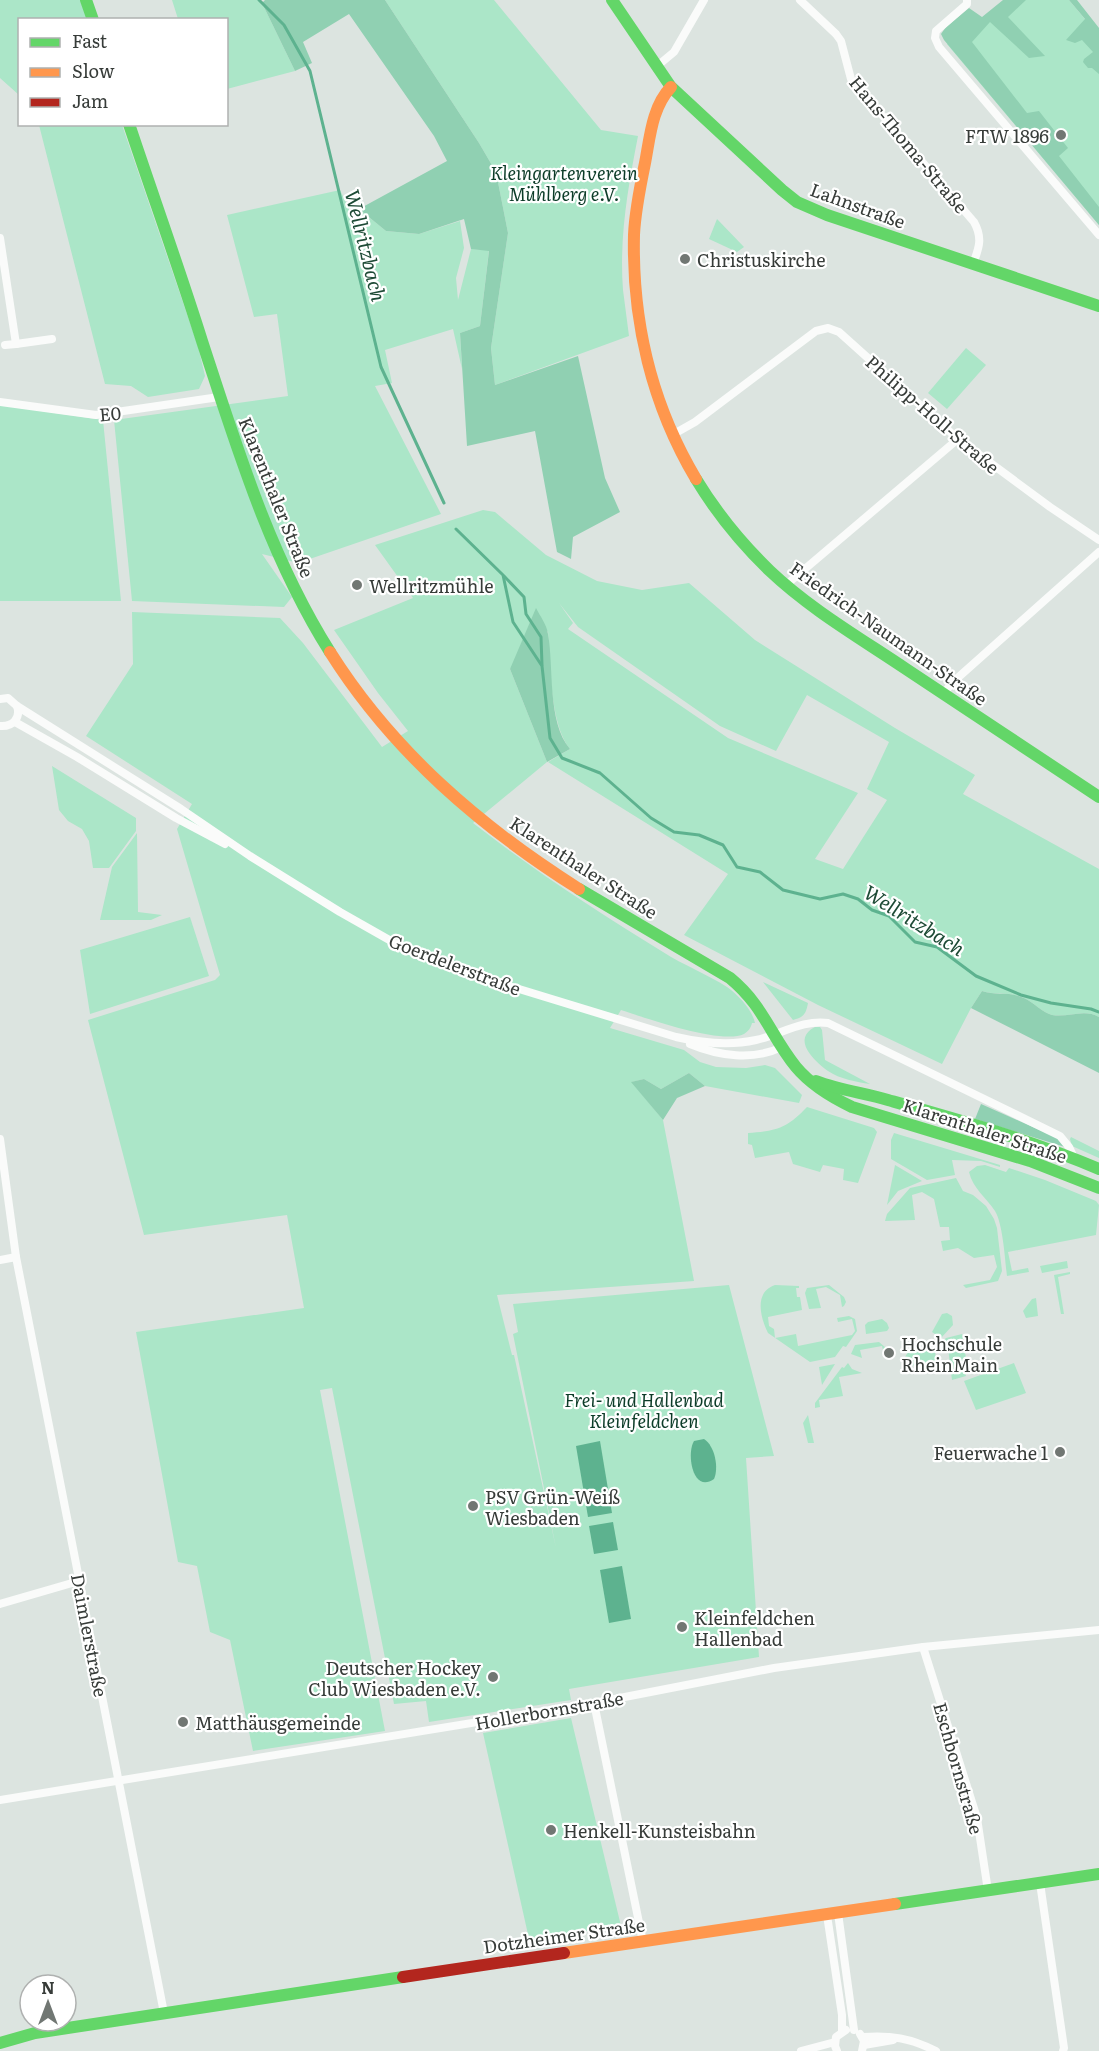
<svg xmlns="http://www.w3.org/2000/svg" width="1099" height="2051" viewBox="0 0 1099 2051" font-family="Literata,serif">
<rect width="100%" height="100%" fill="#dce4e0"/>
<g fill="#abe6c8" fill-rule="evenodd">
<polygon points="0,0 80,0 87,19 20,20 19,95 0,78"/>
<polygon points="172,0 258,0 262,3 295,71 227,89 226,20 178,19"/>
<path d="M385,0H494L601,130L638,136C628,187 619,238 623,290C625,305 627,321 629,336L495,385L491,348L508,233L496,172L479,143Z"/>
<polygon points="1008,0 1069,0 1099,36 1099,225 947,44"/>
<polygon points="39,125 122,125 198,346 205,376 199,389 148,397 131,386 105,384"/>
<polygon points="340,190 351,213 359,209 386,231 419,234 460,221 464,248 456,278 458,300 471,249 489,250 480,326 460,333 462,369 453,329 385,350 392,383 375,386 441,514 298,563 262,554 292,597 284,607 132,601 114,420 288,396 277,314 254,317 227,215"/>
<polygon points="717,219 744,247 737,252 709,239"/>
<polygon points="966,348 986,365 947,409 928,393"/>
<polygon points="0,405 103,420 121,601 0,601"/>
<path d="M483,510L495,512L546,555L597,581L642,590L689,583L755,640L895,728L975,775L963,794L1099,869V1017C1084,1008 1068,1018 1052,1015C1043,1013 1033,1002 1024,998C1010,991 997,996 982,991L971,1008L942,1064L818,1005L684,935L728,874L548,762L570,749C550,725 550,663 548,631L510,669L547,762L473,823C533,870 598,912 663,952C683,965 707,974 727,987C738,995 752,1009 755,1023H752C751,1027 749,1031 744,1034C721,1045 646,1018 621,1010L610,1028L684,1050L700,1062L716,1067L746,1068L765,1065L775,1068L802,1095L799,1103L705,1086L689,1073L661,1089L644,1079L632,1082L663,1120L694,1281L497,1295L512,1355H514L556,1548L513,1334L518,1332L513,1304L729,1285L774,1456L746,1458L759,1657L569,1689L571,1700L429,1722L426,1701L394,1704L332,1388L320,1390L385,1731L253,1751L230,1640L210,1632L197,1566L178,1562L136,1332L304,1308L287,1215L144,1235L88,1020L215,980L220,975L177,829L192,804L86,736L133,664L132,612L280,618L303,643L382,747L408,731L378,693L334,630L413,598L375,545ZM559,603L578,627L720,726L776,751L807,695L889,742L867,789L887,800L843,869L815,859L858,793L728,738L568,629L573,623Z"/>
<polygon points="52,766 136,818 136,831 109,868 93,868 89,841 82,829 68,821 59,810"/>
<polygon points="137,833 138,912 162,915 151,920 100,920 112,867"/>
<polygon points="190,917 209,976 90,1014 80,950"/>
<path d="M763,982L808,1003C806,1014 804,1017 793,1020Z"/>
<path d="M815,1027H820L822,1030L825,1060L870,1084C856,1082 840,1079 828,1071C814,1061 791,1039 815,1027Z"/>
<path d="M807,1107L874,1128L877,1132L858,1183L843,1180L844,1169L823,1165L820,1172L793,1164L789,1152L755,1158L752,1145L748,1144V1133C777,1131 787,1128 807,1107Z"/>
<polygon points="894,1133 1000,1165 1000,1167 981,1161 952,1160 955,1175 927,1180 891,1159 891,1140"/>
<polygon points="1071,1137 1099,1151 1099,1158 1072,1146 1070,1139"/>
<polygon points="895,1165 922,1181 898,1191 887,1205"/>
<path d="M985,1165L1006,1172L1009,1168L1045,1180L1096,1201L1099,1205L1096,1235L1008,1252L1012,1271L1028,1268L1029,1272L1007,1276C1005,1260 1003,1224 995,1211C986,1197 973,1189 969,1172L977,1166Z"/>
<polygon points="956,1178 963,1191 973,1195 986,1206 994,1219 997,1228 1002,1271 998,1281 966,1288 963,1285 990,1280 997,1267 994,1255 974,1258 958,1248 943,1251 941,1241 950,1240 949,1227 940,1227 934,1199 922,1192 912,1195 915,1220 885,1221 887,1214 910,1188"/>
<polygon points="1067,1261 1068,1268 1042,1273 1040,1266"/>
<polygon points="1070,1272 1070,1274 1058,1277 1064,1314 1061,1314 1054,1275"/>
<path d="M775,1285L799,1286V1288H796L797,1297H800L802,1310L768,1317L769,1326L774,1329L775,1338L796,1334L798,1346L852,1335L855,1331L852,1319L838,1322L837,1318L849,1316L855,1319L857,1331L846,1347L843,1346L835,1357L810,1362L768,1333C760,1317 754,1292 775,1285Z"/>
<polygon points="829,1285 844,1297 846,1302 844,1306 842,1307 840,1295 826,1287 816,1289 821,1308 809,1309 805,1293 807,1288"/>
<polygon points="1036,1298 1038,1316 1026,1318 1023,1311 1032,1299"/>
<polygon points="947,1313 952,1316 953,1325 941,1338 932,1332 942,1314"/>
<polygon points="882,1319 887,1323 889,1328 887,1331 866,1334 865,1325 868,1322"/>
<polygon points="962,1334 966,1358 962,1359 966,1376 952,1380 948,1348 935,1350 936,1361 905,1367 904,1359 909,1350 935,1348 946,1338"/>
<polygon points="879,1342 892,1353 884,1354 882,1346 860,1350 862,1358 851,1354 855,1345"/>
<polygon points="848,1363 852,1369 862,1373 839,1377 843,1396 819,1400 820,1407 815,1408 815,1403 842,1367 844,1368"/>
<polygon points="1014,1363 1026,1393 976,1410 964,1381"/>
<polygon points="835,1364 822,1385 819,1367"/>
<polygon points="808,1415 814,1443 808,1443 803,1423"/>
<polygon points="571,1718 621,1926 529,1939 483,1733"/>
</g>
<g fill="#90d0b2">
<polygon points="265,0 385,0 479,143 496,172 508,233 491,348 495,385 578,356 605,478 620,512 573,537 571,559 557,552 535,431 467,446 460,333 480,326 489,251 471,249 464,219 419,234 386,231 359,209 447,161 434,136 349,14 303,42 312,63 295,71 262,3"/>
<polygon points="1003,0 1026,0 1008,17 1045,56 1029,58 990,22 972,42 1027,113 1039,111 1068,148 1059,156 1099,207 1099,225 944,40 941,34 946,27 969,8 982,17"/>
<polygon points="1069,0 1077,0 1099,28 1099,74 1092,68 1088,68 1083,62 1084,59 1093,52 1082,40 1075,43 1066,40 1085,19"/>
<path d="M536,608C540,616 547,625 548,634C554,667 547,722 570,749L547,762L510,669Z"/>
<path d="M982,991C996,996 1010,991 1024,998C1033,1002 1043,1013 1052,1015C1068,1018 1084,1008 1099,1017V1073L971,1008Z"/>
<polygon points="689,1073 705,1086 677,1098 663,1120 631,1082 644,1079 661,1089"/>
<polygon points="981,1104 1060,1139 1065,1147 975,1119"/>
</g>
<g fill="#5db28f">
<path d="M704,1439C715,1446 719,1468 714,1479C693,1494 686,1454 694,1441Z"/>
<polygon points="600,1441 612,1513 588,1517 576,1446"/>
<polygon points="613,1522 618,1550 594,1554 589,1526"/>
<polygon points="622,1566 631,1619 609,1623 600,1570"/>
</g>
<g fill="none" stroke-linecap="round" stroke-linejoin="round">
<g stroke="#5db28f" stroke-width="3">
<polyline points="259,0 284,25 310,71 381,367 444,503"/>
<polyline points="456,529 503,575 513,622 542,666 550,738 562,758 600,773 651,818 674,832 699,835 723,845 737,867 760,872 783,890 820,899 843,894 858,899 872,910 889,916 915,942 937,947 976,976 1021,995 1051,1003 1091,1009 1099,1012"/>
<polyline points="504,576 524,597 526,614 541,637 542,665"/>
</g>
<g stroke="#fafbfa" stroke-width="8">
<path d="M800,0L836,34L841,41L851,79L974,222C983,238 979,248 973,264"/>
<polyline points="967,0 967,4 936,31 935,38 939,47 1099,235"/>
<polyline points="656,67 674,52 704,0"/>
<polyline points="0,238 16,344 52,339"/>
<polyline points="5,345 16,344"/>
<polyline points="0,402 96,415 219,397"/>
<polyline points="672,435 695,422 816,331 828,328 839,332 958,439 1050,507 1099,540"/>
<polyline points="786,585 958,439"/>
<polyline points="944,693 953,682 1099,552"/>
<path d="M0,699L8,698L17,706L181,809L250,856L340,912L407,950L480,977L676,1037C702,1043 729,1046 756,1040C779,1035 804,1019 828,1023L1060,1136L1069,1147L1074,1158"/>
<polyline points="15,722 77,757 176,818 225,844"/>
<path d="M0,726C13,727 21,718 17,706"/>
<path d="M690,1044C719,1056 753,1061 782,1047"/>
<polyline points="0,1139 16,1257 164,2013"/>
<polyline points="0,1260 16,1257"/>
<polyline points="0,1604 79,1581"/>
<polyline points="923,1647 977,1818 988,1891"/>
<polyline points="594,1703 643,1942"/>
<polyline points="0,1800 594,1703 774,1668 923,1647 1099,1630"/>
<polyline points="1040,1883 1064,2048 1063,2051"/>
<polyline points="838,1913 854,2030"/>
<polyline points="827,1915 842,2015 842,2031"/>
<polyline points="860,2034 864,2041 862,2051"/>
<path d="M863,2037C891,2035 910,2038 936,2051"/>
<polyline points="864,2045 893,2040"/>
<polyline points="801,2051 835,2042"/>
<polyline points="837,2051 835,2046 836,2037 846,2030"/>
</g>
<g stroke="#63d668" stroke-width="12">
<polyline points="86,0 93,20"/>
<polyline points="612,0 671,87 782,190 797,202 827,215 1099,306"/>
<path d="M129,124C153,196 179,268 202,341C237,448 270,557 330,652"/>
<path d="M696,479C716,512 741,543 770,571C810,609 860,638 906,669C970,712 1035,754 1099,797"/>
<path d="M579,889L730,978C764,1006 770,1035 796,1067C811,1085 831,1097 852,1107L1030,1161L1099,1188"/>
<path d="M816,1081C839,1090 864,1093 888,1100C959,1120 1031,1140 1099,1169"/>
<polyline points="895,1904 1099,1874"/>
<polyline points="0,2043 35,2033 403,1977"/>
</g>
<g stroke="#ff974d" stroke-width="12">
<path d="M671,87C652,107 650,137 645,163C640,187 635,211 634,235C632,321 652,405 696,479"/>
<path d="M330,652C393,752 481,827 579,889"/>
<polyline points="564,1953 895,1904"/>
</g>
<polyline stroke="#b3261e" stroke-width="12" points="403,1977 564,1953"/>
</g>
<g fill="#717773" stroke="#fff" stroke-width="2">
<circle cx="1061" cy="135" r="6"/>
<circle cx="685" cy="259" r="6"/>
<circle cx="357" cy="585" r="6"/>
<circle cx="889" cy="1353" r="6"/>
<circle cx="1060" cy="1452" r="6"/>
<circle cx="473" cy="1506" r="6"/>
<circle cx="682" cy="1627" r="6"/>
<circle cx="493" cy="1677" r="6"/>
<circle cx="183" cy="1722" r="6"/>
<circle cx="551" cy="1830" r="6"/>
</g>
<g text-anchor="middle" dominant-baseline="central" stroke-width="4.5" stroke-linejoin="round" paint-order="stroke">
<g font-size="18" fill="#373c39" stroke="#fff" text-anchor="start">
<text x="1049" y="135" text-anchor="end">FTW 1896</text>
<text x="697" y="259">Christuskirche</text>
<text x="369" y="585">Wellritzmühle</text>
<text x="901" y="1343">Hochschule<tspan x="901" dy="21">RheinMain</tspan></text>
<text x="1048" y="1452" text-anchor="end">Feuerwache 1</text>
<text x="485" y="1496">PSV Grün-Weiß<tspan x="485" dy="21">Wiesbaden</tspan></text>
<text x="694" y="1617">Kleinfeldchen<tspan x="694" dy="21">Hallenbad</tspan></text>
<text x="481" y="1667" text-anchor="end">Deutscher Hockey<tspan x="481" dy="21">Club Wiesbaden e.V.</tspan></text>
<text x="195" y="1722">Matthäusgemeinde</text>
<text x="563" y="1830">Henkell-Kunsteisbahn</text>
</g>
<g font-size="18" fill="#373c39" stroke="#fff">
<text transform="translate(909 144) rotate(50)">Hans-Thoma-Straße</text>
<text transform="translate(858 205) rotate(20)">Lahnstraße</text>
<text transform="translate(110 413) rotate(-5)">E0</text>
<text transform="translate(933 414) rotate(41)">Philipp-Holl-Straße</text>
<text transform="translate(277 497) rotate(68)">Klarenthaler Straße</text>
<text transform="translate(889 633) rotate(35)">Friedrich-Naumann-Straße</text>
<text transform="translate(584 867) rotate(33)">Klarenthaler Straße</text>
<text transform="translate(455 964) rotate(21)">Goerdelerstraße</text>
<text transform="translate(985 1130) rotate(18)">Klarenthaler Straße</text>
<text transform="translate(90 1635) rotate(79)">Daimlerstraße</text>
<text transform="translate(549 1710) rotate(-10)">Hollerbornstraße</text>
<text transform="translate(959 1768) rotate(74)">Eschbornstraße</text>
<text transform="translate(564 1935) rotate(-8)">Dotzheimer Straße</text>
</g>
<g font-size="18" font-style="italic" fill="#0c3c28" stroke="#fff">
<text x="564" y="172">Kleingartenverein<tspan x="564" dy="21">Mühlberg e.V.</tspan></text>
<text x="644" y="1399">Frei- und Hallenbad<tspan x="644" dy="21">Kleinfeldchen</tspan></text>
</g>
<g font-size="20" font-style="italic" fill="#1e4b36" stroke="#fff">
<text transform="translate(367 245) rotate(76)">Wellritzbach</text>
<text transform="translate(915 919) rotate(32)">Wellritzbach</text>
</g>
</g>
<rect x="18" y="18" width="210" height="108" fill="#ffffff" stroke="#afb1b0" stroke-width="1.5"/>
<rect x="30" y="38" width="30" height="9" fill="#63d668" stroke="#afb1b0" stroke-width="1.5"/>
<text x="72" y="48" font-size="18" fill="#373c39">Fast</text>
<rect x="30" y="68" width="30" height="9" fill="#ff974d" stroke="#afb1b0" stroke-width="1.5"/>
<text x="72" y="78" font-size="18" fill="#373c39">Slow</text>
<rect x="30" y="98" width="30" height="9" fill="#b3261e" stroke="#afb1b0" stroke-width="1.5"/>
<text x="72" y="108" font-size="18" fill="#373c39">Jam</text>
<g transform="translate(48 2003)"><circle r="28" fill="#ffffff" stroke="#afb1b0" stroke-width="1.5"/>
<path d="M0-4.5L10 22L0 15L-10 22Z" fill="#717773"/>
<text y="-9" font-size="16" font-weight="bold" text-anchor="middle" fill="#373c39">N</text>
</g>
</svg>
